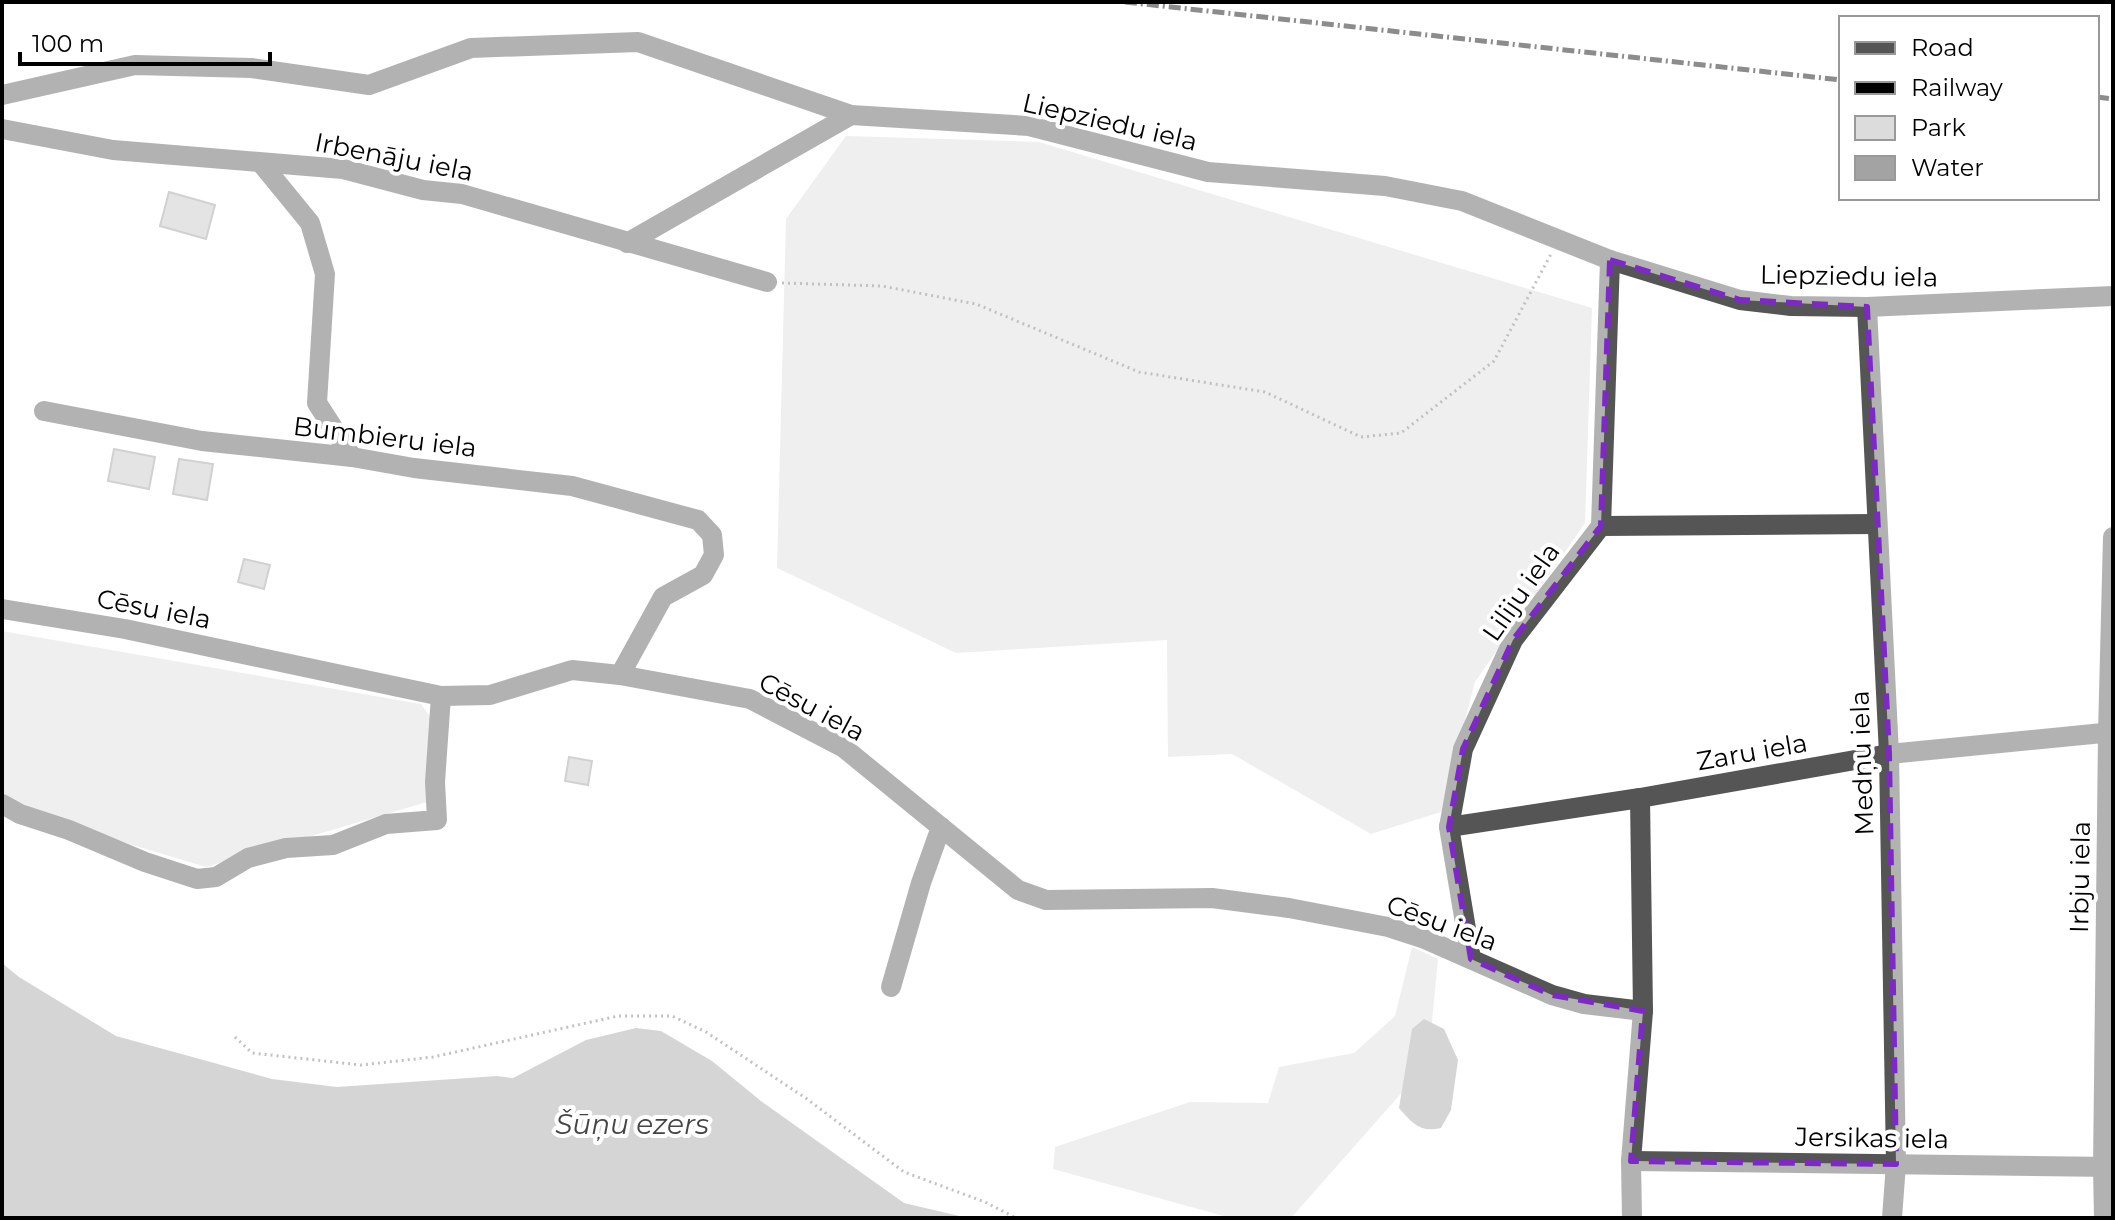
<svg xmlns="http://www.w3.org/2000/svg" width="2115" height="1220" viewBox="0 0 2115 1220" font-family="Montserrat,sans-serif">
<rect width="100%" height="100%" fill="#fff"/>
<g fill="#dcdcdc">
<polygon points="846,136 1039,142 1592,308 1585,523 1475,682 1441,812 1371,834 1232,754 1168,757 1167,640 956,653 777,568 786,219"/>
<polygon points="2,631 421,704 435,724 427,802 206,867 2,806"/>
<polygon points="1412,947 1438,959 1428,1063 1291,1218 1231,1218 1053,1169 1055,1147 1190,1102 1268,1103 1279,1067 1354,1053 1395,1016"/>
</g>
<g fill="#a3a3a3">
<polygon points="2,963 19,977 116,1036 272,1079 337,1087 497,1076 513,1078 586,1040 636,1028 661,1031 712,1061 761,1101 904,1203 968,1218 2,1218"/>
<path d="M1424,1019L1444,1029L1458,1060L1451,1110L1441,1128C1420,1133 1412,1123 1399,1108L1412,1029Z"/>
</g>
<g fill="#c4c4c4" stroke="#999" stroke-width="2">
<polygon points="169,192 215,205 206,239 160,226"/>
<polygon points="114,449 155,457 149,489 108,481"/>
<polygon points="179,459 213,464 207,500 173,494"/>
<polygon points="244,559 270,565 264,589 238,582"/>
<polygon points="569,757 592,761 588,785 565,781"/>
</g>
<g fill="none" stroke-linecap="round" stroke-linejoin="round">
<g stroke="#777" stroke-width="3" stroke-dasharray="2 4" stroke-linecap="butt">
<polyline points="782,283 882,286 976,304 1139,372 1265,392 1361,437 1401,433 1494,361 1551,254"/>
<polyline points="235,1037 252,1053 361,1065 433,1057 618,1016 672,1016 706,1032 807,1099 904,1172 985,1202 1016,1218"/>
</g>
<g stroke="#555" stroke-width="20">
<polyline points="2,95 135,65 251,68 369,85 471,48 638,42 851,115 1029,126 1208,172 1385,186 1462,201 1610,260 1740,300 1791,306 1867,307 2113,296"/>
<polyline points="2,129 113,150 343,169 423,190 462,194 767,282"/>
<polyline points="261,163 310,223 325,274 317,403 352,457"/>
<polyline points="627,243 851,115"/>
<polyline points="1867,307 1889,754 1896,1164 1892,1218"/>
<polyline points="44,411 202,441 352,457 414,468 572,486 698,520 712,535 714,555 703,575 663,597 620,675"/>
<polyline points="1601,526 1610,260"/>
<polyline points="2,609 125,629 441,696 490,695 572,670 620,675 750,699 844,748 1018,890 1046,900 1212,898 1289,908 1388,927 1425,939 1552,995 1584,1004 1643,1011"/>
<polyline points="2,804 20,814 69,830 145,862 197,879 216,877 248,858 286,848 333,845 386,824 437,820 435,782 441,696"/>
<polyline points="1449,827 1640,798 1889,754 2113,732"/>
<polyline points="1471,959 1449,827 1463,749 1513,640 1601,526 1877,524"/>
<polyline points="891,987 921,883 941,827"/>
<polyline points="1631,1161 2113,1167"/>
<polyline points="1632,1218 1631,1161 1643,1011 1640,798"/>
<polyline points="2104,1218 2103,1168 2108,733 2113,537"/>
</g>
<g stroke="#000" stroke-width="5" stroke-dasharray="12 4 2 4" stroke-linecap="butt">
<polyline points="1125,2 1841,80"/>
<polyline points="2097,97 2113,99"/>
</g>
</g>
<path d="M0 0H2115V1220H0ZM1610,260L1740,300L1867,307L1889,754L1896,1164L1631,1161L1643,1011L1552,995L1471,959L1449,827L1463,749L1513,640L1601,526Z" fill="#fff" fill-opacity=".55" fill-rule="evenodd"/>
<path fill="none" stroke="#7b2cbf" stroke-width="6" stroke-dasharray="16 10" stroke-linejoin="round" d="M1610,260L1740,300L1867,307L1889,754L1896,1164L1631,1161L1643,1011L1552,995L1471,959L1449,827L1463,749L1513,640L1601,526Z"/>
<g text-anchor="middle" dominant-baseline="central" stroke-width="8" stroke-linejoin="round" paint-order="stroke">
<g font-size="26" fill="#000" stroke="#fff">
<text transform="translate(1110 122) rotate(13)">Liepziedu iela</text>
<text transform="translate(394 157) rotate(11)">Irbenāju iela</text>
<text transform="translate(1849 276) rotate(1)">Liepziedu iela</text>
<text transform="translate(385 437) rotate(7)">Bumbieru iela</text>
<text transform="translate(1521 592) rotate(-55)">Liliju iela</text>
<text transform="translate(154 609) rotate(11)">Cēsu iela</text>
<text transform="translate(812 707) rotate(28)">Cēsu iela</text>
<text transform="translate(1752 752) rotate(-10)">Zaru iela</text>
<text transform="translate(1862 763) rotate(-92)">Medņu iela</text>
<text transform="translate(2080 877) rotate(-89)">Irbju iela</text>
<text transform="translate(1442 923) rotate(20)">Cēsu iela</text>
<text transform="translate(1872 1138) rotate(1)">Jersikas iela</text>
</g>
<g font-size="28" font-style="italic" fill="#444" stroke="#fff">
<text x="632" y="1124">Šūņu ezers</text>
</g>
</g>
<rect width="2115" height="1220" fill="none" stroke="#000000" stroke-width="8"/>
<rect x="1839" y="16" width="260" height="184" fill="#ffffff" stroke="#999999" stroke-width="2"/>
<rect x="1855" y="42" width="40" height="12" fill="#555555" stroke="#999999" stroke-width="2"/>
<text x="1911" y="56" font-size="24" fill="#000000">Road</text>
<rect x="1855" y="82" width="40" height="12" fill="#000000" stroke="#999999" stroke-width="2"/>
<text x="1911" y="96" font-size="24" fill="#000000">Railway</text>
<rect x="1855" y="116" width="40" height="24" fill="#dcdcdc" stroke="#999999" stroke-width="2"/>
<text x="1911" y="136" font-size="24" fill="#000000">Park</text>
<rect x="1855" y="156" width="40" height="24" fill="#a3a3a3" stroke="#999999" stroke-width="2"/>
<text x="1911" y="176" font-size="24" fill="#000000">Water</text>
<path d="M20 52v12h250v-12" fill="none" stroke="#000000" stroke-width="4"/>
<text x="32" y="52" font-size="24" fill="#000000" stroke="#ffffff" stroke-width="6" paint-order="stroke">100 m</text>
</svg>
